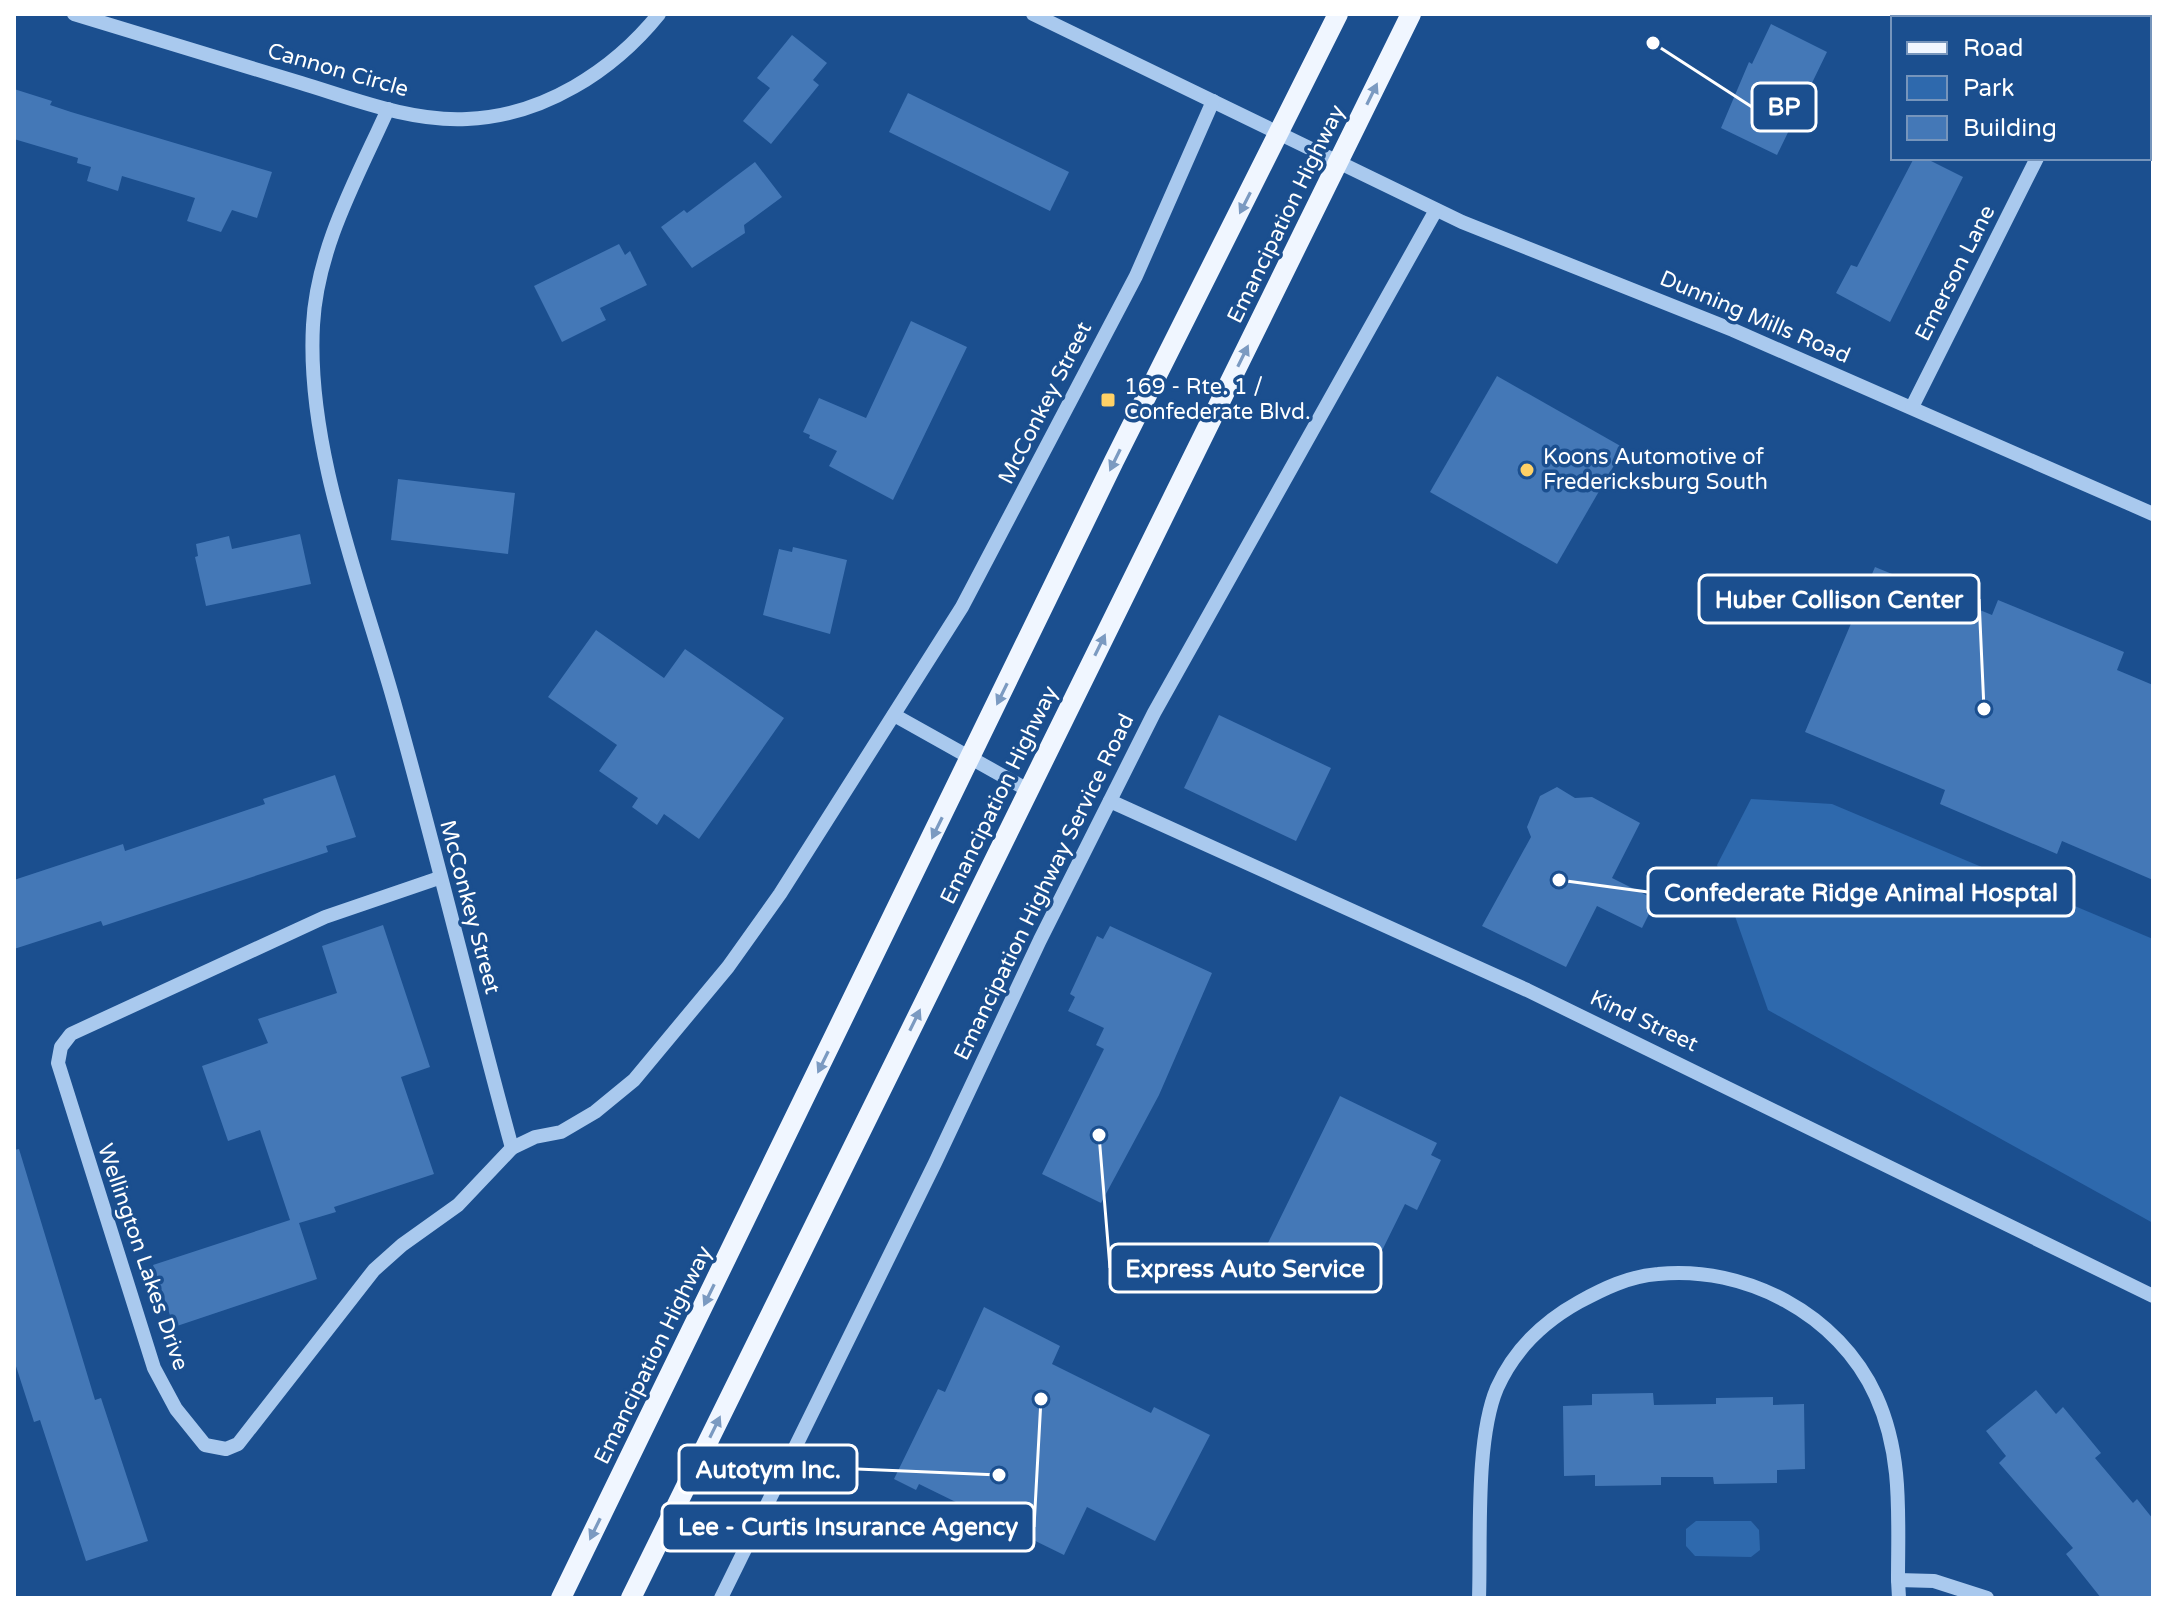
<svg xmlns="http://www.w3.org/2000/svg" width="2167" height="1612" viewBox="0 0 2167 1612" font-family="'Varela Round',sans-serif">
<rect width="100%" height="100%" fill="#1b4f8f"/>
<g fill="#2e69ad">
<polygon points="1751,799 1832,804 2153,939 2153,1223 1768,1010 1717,865"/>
<polygon points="1696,1521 1751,1521 1759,1530 1760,1550 1751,1557 1695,1556 1686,1546 1686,1529"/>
</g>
<g fill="#4478b7">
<polygon points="1771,24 1827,52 1777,155 1721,128 1749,62 1752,64"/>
<polygon points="792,35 827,63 813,80 819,85 771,144 743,121 770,88 757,78"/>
<polygon points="14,89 52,101 50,105 71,112 272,172 257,218 232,210 221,232 187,221 195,198 122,176 118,191 87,181 91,167 77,163 78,158 14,139"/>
<polygon points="908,93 1069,172 1050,211 889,132"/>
<polygon points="1914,158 1925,158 1963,177 1890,322 1836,293 1851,265 1857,267"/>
<polygon points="755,162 782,197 744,225 745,233 692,268 661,227 684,210 687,213"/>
<polygon points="619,244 625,255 630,251 647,285 600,308 606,320 562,342 534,286"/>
<polygon points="911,321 967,347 893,500 829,466 837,451 809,438 810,435 803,432 819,398 866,418"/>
<polygon points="1497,376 1624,448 1557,564 1430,492"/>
<polygon points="398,479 515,493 508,554 391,540"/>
<polygon points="300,534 311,584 206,606 195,557 198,556 196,544 229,536 232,549"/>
<polygon points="793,547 847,560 830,634 763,615 779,549 792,552"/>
<polygon points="1875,567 1992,615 1998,600 2124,652 2117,670 2153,685 2153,880 2062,841 2057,854 1940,804 1945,790 1805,732"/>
<polygon points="596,630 664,678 685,649 784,718 699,839 664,814 657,825 632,807 638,798 599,771 617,745 548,697"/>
<polygon points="1219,715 1331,768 1296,841 1184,788"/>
<polygon points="335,775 356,837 326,846 328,852 103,926 101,921 14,949 14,880 123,844 125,851 265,804 263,799"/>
<polygon points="1557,787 1575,798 1592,797 1640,823 1612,878 1656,900 1642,928 1597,906 1566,967 1482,926 1531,837 1527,827 1540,796"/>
<polygon points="383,925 430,1067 401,1077 434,1174 334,1207 336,1212 299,1223 317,1279 174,1327 153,1265 290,1220 260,1130 228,1141 202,1066 268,1043 258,1019 337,993 322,946"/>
<polygon points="1110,926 1212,973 1159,1095 1101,1203 1042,1174 1104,1049 1096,1045 1104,1028 1068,1011 1075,997 1070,994 1097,936 1103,939"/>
<polygon points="1340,1096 1437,1143 1431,1155 1441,1160 1417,1210 1405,1204 1363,1289 1268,1243"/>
<polygon points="19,1149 95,1400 101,1398 148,1541 86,1561 40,1420 34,1422 14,1360 14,1150"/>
<polygon points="984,1307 1060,1346 1052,1364 1151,1413 1154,1407 1210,1435 1155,1541 1087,1507 1064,1555 919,1484 916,1490 894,1479 938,1389 945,1392"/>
<polygon points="2036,1390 2056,1414 2063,1407 2101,1453 2095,1458 2133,1503 2137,1499 2153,1519 2153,1598 2101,1598 2066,1554 2073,1548 1999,1463 2006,1456 1986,1431"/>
<polygon points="1653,1393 1654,1405 1716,1404 1716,1398 1773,1397 1773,1405 1804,1404 1805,1469 1777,1470 1777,1483 1714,1484 1713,1477 1661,1477 1661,1485 1595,1486 1595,1475 1564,1476 1563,1406 1592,1405 1592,1394"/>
</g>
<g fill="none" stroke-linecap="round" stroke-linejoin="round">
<g stroke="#a9c9ee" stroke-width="14">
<path d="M74,14C150,37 226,60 301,83C354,99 411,122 467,119C543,116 613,71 659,14"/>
<polyline points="1033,14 1462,222 1733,330 2153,514"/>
<polyline points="2107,18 2109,14"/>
<path d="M388,109C357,178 317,248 313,325C306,450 363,589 396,709C437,855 472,1002 512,1148"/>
<polyline points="1912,407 2037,158"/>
<polyline points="894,715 1028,790"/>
<polyline points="1110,801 1527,990 2153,1296"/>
<polyline points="439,878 325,917 71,1034 61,1047 58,1063 154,1368 176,1409 205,1445 226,1449 238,1444 374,1270 402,1245 458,1205 512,1148 535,1137 561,1132 595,1112 634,1080 728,967 780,894 962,607 1136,276 1213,101"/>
<polyline points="721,1598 935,1163 1040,940 1154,713 1436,210"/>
<path d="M1479,1598C1481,1540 1475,1440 1497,1388C1514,1350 1543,1322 1579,1302C1603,1289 1629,1276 1658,1274C1745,1265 1839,1314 1876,1396C1903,1455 1898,1516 1898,1580"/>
<polyline points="1899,1598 1898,1580 1934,1581 1987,1598"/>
</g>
<g stroke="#f0f6ff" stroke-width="20">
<polyline points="561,1598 1114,461 1338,14"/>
<polyline points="631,1598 1411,14"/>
</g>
</g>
<defs><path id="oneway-solid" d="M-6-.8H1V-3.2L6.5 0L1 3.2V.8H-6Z" transform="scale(2)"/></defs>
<g fill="#7b9ac1">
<use href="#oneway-solid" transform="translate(1372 94) rotate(-64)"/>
<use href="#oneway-solid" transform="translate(1245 203) rotate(117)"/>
<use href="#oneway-solid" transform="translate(1243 356) rotate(-64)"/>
<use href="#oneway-solid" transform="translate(1115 460) rotate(116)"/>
<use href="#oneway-solid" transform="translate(1100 645) rotate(-64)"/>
<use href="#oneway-solid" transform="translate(1002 694) rotate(116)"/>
<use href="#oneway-solid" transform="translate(937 828) rotate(116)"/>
<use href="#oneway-solid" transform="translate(915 1020) rotate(-64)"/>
<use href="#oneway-solid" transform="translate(823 1062) rotate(116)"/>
<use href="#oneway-solid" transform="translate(709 1295) rotate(116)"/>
<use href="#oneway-solid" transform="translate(715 1427) rotate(-64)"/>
<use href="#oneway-solid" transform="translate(595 1529) rotate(116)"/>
</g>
<g fill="#ffd166" stroke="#1b4f8f" stroke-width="3">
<rect x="1100" y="392" width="16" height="16" rx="4"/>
<circle cx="1527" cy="470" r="8"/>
</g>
<g text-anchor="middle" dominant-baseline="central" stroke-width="7" stroke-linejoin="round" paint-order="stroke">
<g font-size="22" fill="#fff" stroke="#1b4f8f">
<text transform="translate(338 70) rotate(16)">Cannon Circle</text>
<text transform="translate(1286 214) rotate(-64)">Emancipation Highway</text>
<text transform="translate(1955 273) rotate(-63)">Emerson Lane</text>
<text transform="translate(1755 317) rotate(23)">Dunning Mills Road</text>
<text transform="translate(1045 403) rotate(-63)">McConkey Street</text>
<text transform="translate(999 795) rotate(-64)">Emancipation Highway</text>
<text transform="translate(1044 887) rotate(-64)">Emancipation Highway Service Road</text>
<text transform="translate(470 907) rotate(75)">McConkey Street</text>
<text transform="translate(1644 1021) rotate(25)">Kind Street</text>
<text transform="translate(143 1257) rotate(71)">Wellington Lakes Drive</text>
<text transform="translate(653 1355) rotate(-64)">Emancipation Highway</text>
</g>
<g font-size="22" fill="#fff" stroke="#1b4f8f" text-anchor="start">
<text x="1124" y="387">169 - Rte. 1 /<tspan x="1124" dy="25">Confederate Blvd.</tspan></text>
<text x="1543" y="457">Koons Automotive of<tspan x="1543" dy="25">Fredericksburg South</tspan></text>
</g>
</g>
<path fill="none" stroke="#fff" stroke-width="3" d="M1653 43L1752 107M1984 709L1979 599M1559 880L1648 892M1099 1135L1110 1268M999 1475L857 1469M1041 1399L1034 1527"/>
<g fill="#fff" stroke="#1b4f8f" stroke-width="3">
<circle cx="1653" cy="43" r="8"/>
<circle cx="1984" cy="709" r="8"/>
<circle cx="1559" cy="880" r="8"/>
<circle cx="1099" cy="1135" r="8"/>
<circle cx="999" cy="1475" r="8"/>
<circle cx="1041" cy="1399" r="8"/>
</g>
<g fill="#1b4f8f" stroke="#fff" stroke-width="3">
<rect x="1752" y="83" width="64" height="48" rx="8"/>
<rect x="1699" y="575" width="280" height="48" rx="8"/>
<rect x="1648" y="868" width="426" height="48" rx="8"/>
<rect x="1110" y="1244" width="271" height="48" rx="8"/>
<rect x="679" y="1445" width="178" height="48" rx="8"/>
<rect x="662" y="1503" width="372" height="48" rx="8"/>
</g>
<g font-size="24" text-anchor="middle" font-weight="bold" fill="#fff">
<text x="1784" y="115">BP</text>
<text x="1839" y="608">Huber Collison Center</text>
<text x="1861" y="901">Confederate Ridge Animal Hosptal</text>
<text x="1245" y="1277">Express Auto Service</text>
<text x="768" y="1478">Autotym Inc.</text>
<text x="848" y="1535">Lee - Curtis Insurance Agency</text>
</g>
<rect width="2167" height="1612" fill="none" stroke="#ffffff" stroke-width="32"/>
<rect x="1891" y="16" width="260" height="144" fill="#1b4f8f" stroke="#7695bc" stroke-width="2"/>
<rect x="1907" y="42" width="40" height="12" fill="#f0f6ff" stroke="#7695bc" stroke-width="2"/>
<text x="1963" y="56" font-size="24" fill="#ffffff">Road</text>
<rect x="1907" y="76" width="40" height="24" fill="#2e69ad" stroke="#7695bc" stroke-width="2"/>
<text x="1963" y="96" font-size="24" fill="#ffffff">Park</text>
<rect x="1907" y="116" width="40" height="24" fill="#4478b7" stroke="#7695bc" stroke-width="2"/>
<text x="1963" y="136" font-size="24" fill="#ffffff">Building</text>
</svg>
